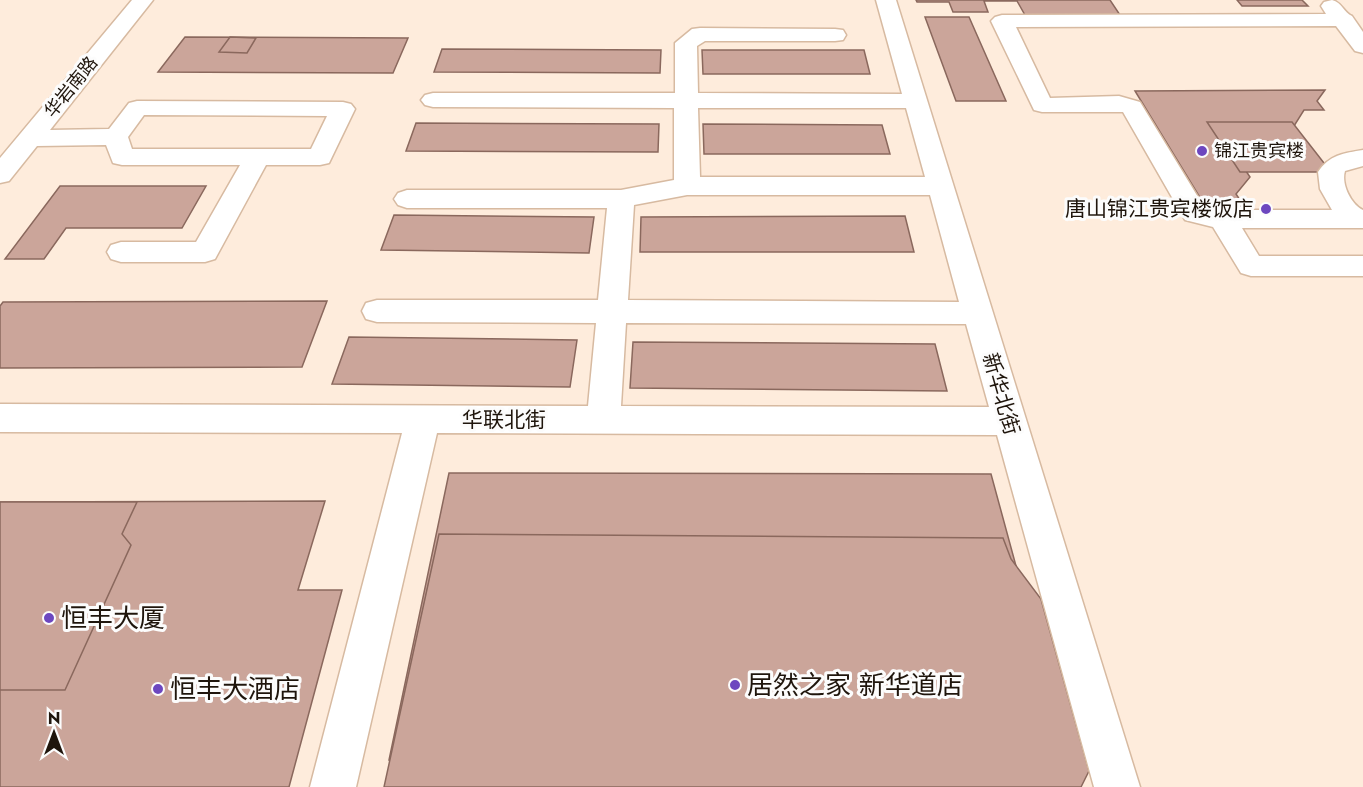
<svg xmlns="http://www.w3.org/2000/svg" width="1363" height="787" viewBox="0 0 1363 787" font-family="Jost,'Noto Sans SC',sans-serif">
<rect width="100%" height="100%" fill="#feecdc"/>
<g fill="#cba59a" stroke="#8a685d" stroke-width="1.5">
<polygon points="916,0 1110,0 1120,15 1025,15 1017,1 984,1 988,12 953,12 949,2 917,2"/>
<polygon points="1237,0 1302,0 1308,6 1242,6"/>
<polygon points="925,17 969,17 1006,101 956,101"/>
<polygon points="185,37 408,38 393,73 158,72"/>
<polygon points="230,37 256,38 247,53 219,52"/>
<polygon points="442,49 661,50 660,73 434,72"/>
<polygon points="702,50 864,50 870,74 703,74"/>
<polygon points="1325,90 1317,101 1324,110 1304,110 1294,126 1216,126 1250,177 1236,194 1244,206 1222,206 1213,219 1135,91"/>
<polygon points="1207,122 1292,122 1331,172 1240,172"/>
<polygon points="416,123 659,124 658,152 406,151"/>
<polygon points="703,124 882,125 890,154 704,154"/>
<polygon points="60,186 206,186 182,228 66,228 44,259 5,259"/>
<polygon points="394,215 594,217 589,253 381,250"/>
<polygon points="905,216 914,252 640,252 641,217"/>
<polygon points="327,301 302,367 0,368 0,306 3,302"/>
<polygon points="349,337 577,340 570,387 332,384"/>
<polygon points="633,342 935,344 947,391 630,388"/>
<polygon points="449,473 991,474 1069,761 389,760"/>
<polygon points="325,501 298,590 342,590 289,787 0,787 0,502"/>
<polygon points="0,502 137,502 122,534 131,545 65,690 0,690"/>
<polygon points="439,534 1003,538 1011,559 1041,599 1089,771 1081,787 384,787"/>
</g>
<g fill="none" stroke-linecap="round" stroke-linejoin="round">
<defs>
<g id="minor">
<path d="M132,0H153L50,130L109,129L129,103L137,101L343,102L351,104L355,109L329,163L320,165H266L215,259L205,262H121L111,259L107,252L111,245L121,242H196L240,165H122L113,163L106,145L37,146L9,181L0,183V158ZM144,115L327,116L311,149H132L128,137Z"/>
<path d="M876,0H896L1140,787H1094L997,435L437,433L356,787H310L402,433L0,432V404L588,406L596,323L377,322L366,319L362,311L366,303L377,300H598L607,208H407L398,205L394,199L398,193L407,190H621L674,180V108L433,107L425,105L421,100L425,95L433,93H675V43L692,29L700,28L835,29L843,30L846,35L843,40L835,41H705L697,46L698,93L902,94ZM698,108H906L925,177H700ZM687,195H930L959,302L628,300L634,205ZM626,323L966,324L989,407L621,406Z"/>
<path d="M1332,0C1342,2 1344,13 1352,16L1363,32V53L1355,51L1336,26L1016,27L1050,98L1119,96L1140,102L1204,207L1222,210H1332L1320,189L1318,172C1329,155 1344,153 1363,150V166L1345,171C1341,184 1351,204 1363,210V228H1242L1259,256H1363V276H1251L1241,273L1213,227L1185,220L1123,112H1042L1034,110L991,21L995,17L1002,15L1326,14L1321,6L1324,2Z"/>
</g>
</defs>
<use href="#minor" stroke="#d7baa1" stroke-width="3"/>
<use href="#minor" fill="#fff" fill-rule="evenodd"/>
</g>
<g fill="#6d47bf" stroke="#fcfcfc" stroke-width="2">
<circle cx="1202" cy="151" r="6"/>
<circle cx="1266" cy="209" r="6"/>
<circle cx="49" cy="618" r="6"/>
<circle cx="735" cy="685" r="6"/>
<circle cx="158" cy="689" r="6"/>
</g>
<g text-anchor="middle" dominant-baseline="central" stroke-width="6" stroke-linejoin="round" paint-order="stroke">
<g font-size="18" fill="#1f150c" stroke="#fcfcfc">
<text transform="translate(71 87) rotate(-51)">华岩南路</text>
</g>
<g font-size="18" fill="#1f150c" stroke="#fcfcfc" text-anchor="start">
<text x="1214" y="151">锦江贵宾楼</text>
</g>
<g font-size="21" fill="#1f150c" stroke="#fcfcfc" text-anchor="end">
<text x="1254" y="209">唐山锦江贵宾楼饭店</text>
</g>
<g font-size="21" fill="#1f150c" stroke="#fcfcfc">
<text transform="translate(1001 394) rotate(74)">新华北街</text>
<text x="504" y="420">华联北街</text>
</g>
<g font-size="26" fill="#1f150c" stroke="#fcfcfc" text-anchor="start">
<text x="61" y="618">恒丰大厦</text>
<text x="747" y="685">居然之家 新华道店</text>
<text x="170" y="689">恒丰大酒店</text>
</g>
</g>
<g transform="translate(54 733)" stroke="#fcfcfc" stroke-width="4.5" paint-order="stroke">
<path d="M0-4.5L10 22L0 15L-10 22Z" fill="#1f150c"/>
<text y="-9" font-size="16" font-weight="bold" text-anchor="middle" fill="#1f150c">N</text>
</g>
</svg>
